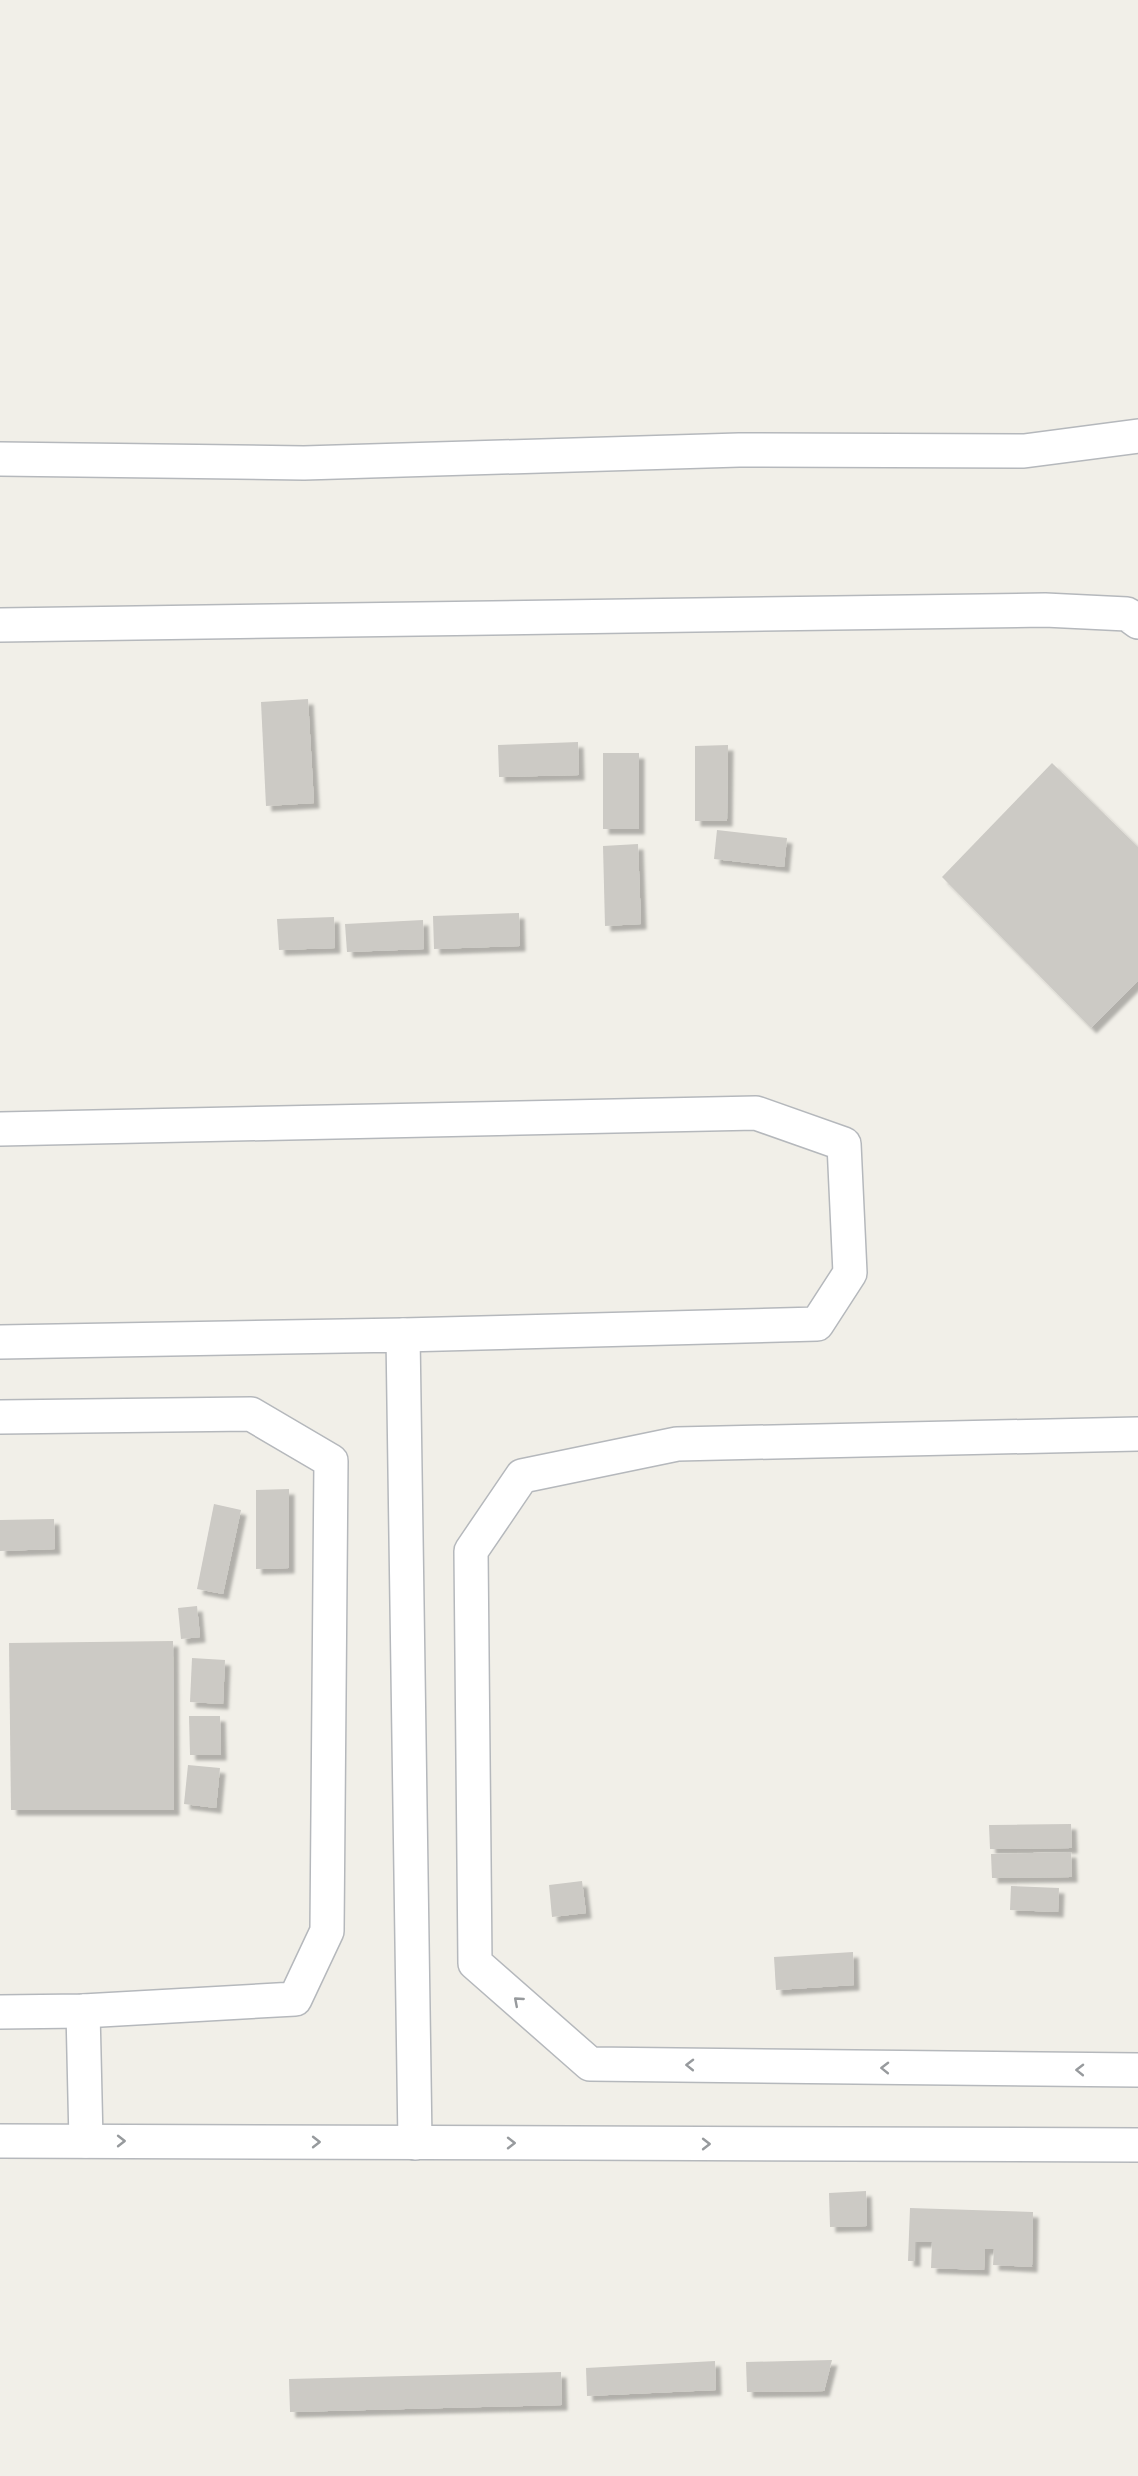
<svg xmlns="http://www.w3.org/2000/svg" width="1138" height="2476" viewBox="0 0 1138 2476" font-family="Roboto,sans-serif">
<defs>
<filter id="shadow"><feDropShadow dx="5.5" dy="5.5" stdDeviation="1.5" flood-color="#0004"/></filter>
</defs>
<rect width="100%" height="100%" fill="#f1efe8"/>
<g fill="#cccac5" filter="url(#shadow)">
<polygon points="308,699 314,803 266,806 261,702"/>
<polygon points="578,742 579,775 499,777 498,745"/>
<polygon points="728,745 727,821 695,821 695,746"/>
<rect x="603" y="753" width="36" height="76"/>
<polygon points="1052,763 1138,847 1138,981 1091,1028 942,877"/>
<polygon points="717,830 787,838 784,867 714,859"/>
<polygon points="638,844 641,924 605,926 603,846"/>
<polygon points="519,913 520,946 434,949 433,916"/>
<polygon points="334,917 335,948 279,950 277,919"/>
<polygon points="423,920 424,949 347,952 345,924"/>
<polygon points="289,1489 289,1568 256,1569 256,1490"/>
<polygon points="214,1504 241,1510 223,1594 197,1589"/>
<polygon points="54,1519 55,1549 0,1551 0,1520"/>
<polygon points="197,1606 200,1637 181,1639 178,1608"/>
<polygon points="173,1641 174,1810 11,1810 9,1643"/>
<polygon points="192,1658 225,1660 223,1704 190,1702"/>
<polygon points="189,1716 220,1716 221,1755 190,1755"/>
<polygon points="188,1765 220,1768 216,1808 184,1804"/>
<polygon points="1071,1824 1072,1848 990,1849 989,1825"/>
<polygon points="1071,1852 1072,1877 992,1878 991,1854"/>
<polygon points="582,1881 586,1913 552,1917 549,1885"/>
<polygon points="1011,1886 1059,1888 1058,1912 1010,1910"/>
<polygon points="853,1952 854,1985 776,1990 774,1957"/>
<polygon points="866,2191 867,2226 830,2227 829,2193"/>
<polygon points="910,2208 1033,2212 1032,2267 993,2265 994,2249 985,2249 984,2270 931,2268 932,2242 915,2242 915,2261 908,2261"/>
<polygon points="832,2360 824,2391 747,2392 746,2362"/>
<polygon points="715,2361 716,2390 587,2396 586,2368"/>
<polygon points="561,2372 562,2405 290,2412 289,2379"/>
</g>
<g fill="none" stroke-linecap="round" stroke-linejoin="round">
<defs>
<g id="minor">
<polyline points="0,459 304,463 739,450 1024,451 1138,436"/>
<polyline points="0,625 1045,610 1127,614 1138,622"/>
<polyline points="0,1129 756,1113 844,1144 850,1273 817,1324 403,1335"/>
<polyline points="0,1342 403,1335 415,2143"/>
<polyline points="0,1417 251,1414 331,1461 327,1931 295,1999 83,2011 0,2012"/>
<polyline points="1138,1434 677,1444 522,1476 471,1551 475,1963 590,2064 1138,2070"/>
<polyline points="83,2011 86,2141"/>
<polyline points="0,2141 1138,2145"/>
</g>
</defs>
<use href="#minor" stroke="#b5b8bc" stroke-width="36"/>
<use href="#minor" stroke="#fff" stroke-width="33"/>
</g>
<defs><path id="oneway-chevron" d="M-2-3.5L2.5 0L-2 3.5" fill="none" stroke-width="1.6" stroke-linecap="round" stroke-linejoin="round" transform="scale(1.5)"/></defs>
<g stroke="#979a9d">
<use href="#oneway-chevron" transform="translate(518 2001) rotate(-139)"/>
<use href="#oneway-chevron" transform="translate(690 2065) rotate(-179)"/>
<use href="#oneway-chevron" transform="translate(885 2068) rotate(-179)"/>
<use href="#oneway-chevron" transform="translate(1080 2070) rotate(-179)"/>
<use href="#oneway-chevron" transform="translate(121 2141)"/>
<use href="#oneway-chevron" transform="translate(316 2142)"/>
<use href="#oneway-chevron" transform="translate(511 2143)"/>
<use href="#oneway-chevron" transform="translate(706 2144)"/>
</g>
</svg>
